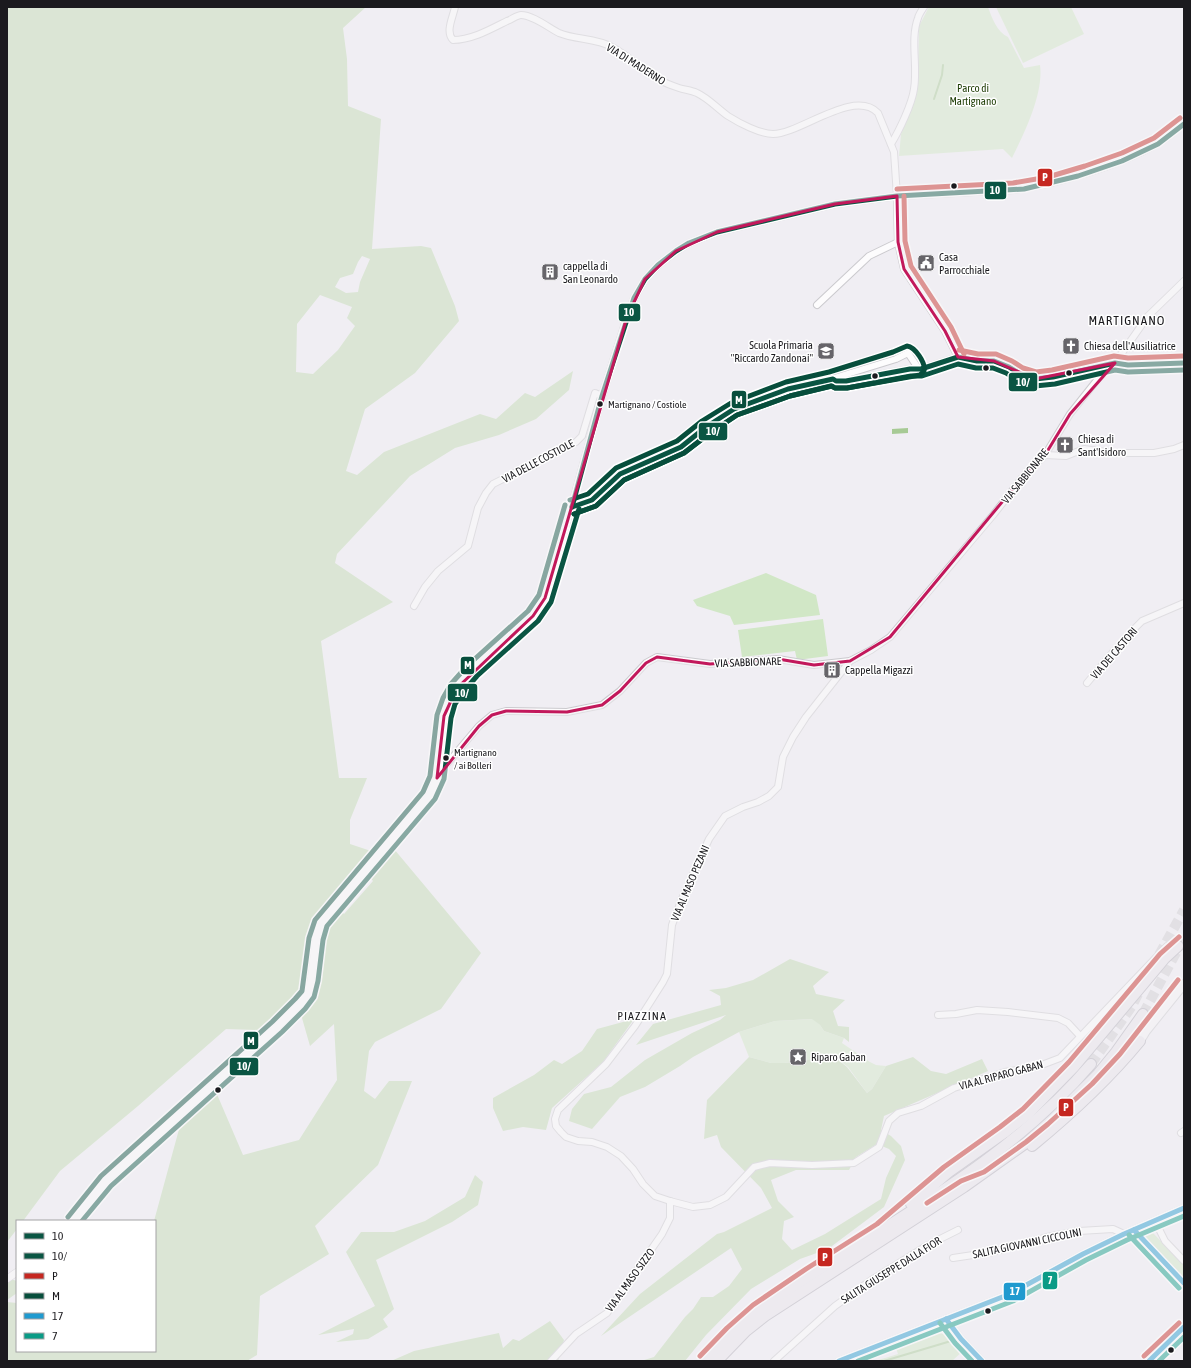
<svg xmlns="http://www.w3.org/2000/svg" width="1191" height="1368" viewBox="0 0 1191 1368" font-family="'Asap Condensed',sans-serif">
<rect width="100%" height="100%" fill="#f0eef3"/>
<g fill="#d1e7c6">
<path d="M929,7H988C992,18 997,32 1008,37L1024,68L1040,65C1044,93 1024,134 1012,158L1003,149L899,156L901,134L912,107L918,74L919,26Z"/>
<polygon points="996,7 1071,7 1084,34 1023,63"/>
<polygon points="766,573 816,595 820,615 734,625 730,616 697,606 693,600"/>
<polygon points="823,619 828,656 797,660 795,651 742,657 738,630"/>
<polygon points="813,1019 820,1025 824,1031 844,1038 842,1043 870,1062 876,1065 886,1066 872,1089 867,1093 848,1067 833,1056 785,1063 771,1063 749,1057 739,1032 775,1021"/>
<polygon points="1147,1230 1152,1232 1184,1265 1184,1278 1145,1238 1144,1234"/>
<path d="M927,1332C946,1332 951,1337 964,1350L952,1361H875L898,1354L895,1345Z"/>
</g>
<g fill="#c0dab2" fill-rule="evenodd">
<path d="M7,7H366L343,28L347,59L348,106L381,119L372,249L421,246L431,248L455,306L459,321L415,373L365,409L346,471L357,475L384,452L480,414L496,419L525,393L535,397L573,371L569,390L536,419L499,435L455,448L410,476L337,554L335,563L393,602L321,641L339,778H367L350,820V844L374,852L332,901L344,914L373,881L368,875L394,849L481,953L441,1009L375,1042L369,1051L364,1091L375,1099L389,1081H412L378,1165L315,1226L329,1254L260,1296L257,1355L247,1361H7V1302L17,1303V1351H155V1221H154L181,1122L216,1092L243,1155L299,1140L337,1080L334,1024L310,1046L296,997L259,1030L226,1029L138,1106L60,1171L23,1221H17V1229L7,1242ZM362,256L370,259L360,282L358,292L346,293L335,287L340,278L353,274L358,262ZM320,295L352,307L347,318L355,326L338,350L313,374L296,372L297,324Z"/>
<polygon points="790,959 829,972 813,986 816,994 845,1000 833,1011 838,1026 849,1027 849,1042 844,1038 824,1031 820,1025 812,1019 775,1021 739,1032 693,1057 680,1066 645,1087 620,1097 592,1129 569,1121 572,1109 584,1094 611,1087 645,1060 692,1033 720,1020 726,1015 636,1045 653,1024 721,1005 720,996 709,990 726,988 753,980"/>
<polygon points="634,1019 603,1062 552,1108 546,1130 523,1127 503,1131 493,1108 493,1098 534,1075 554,1060 562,1064 582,1051 597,1029"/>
<path d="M833,1056L847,1067L867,1093L872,1089L886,1066L913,1057L931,1071L946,1074L982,1059L988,1071L884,1116L881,1130L891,1136L901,1146L905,1160L884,1207L828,1249L800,1259L751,1289L706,1335L685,1361H641L654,1357L685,1317L693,1309L701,1297H713L729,1286L742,1269L731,1248L601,1336L640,1294L717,1234L724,1232L772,1208L761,1188L721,1147L717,1135L704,1139L707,1100L749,1057L771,1063H785ZM877,1144L889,1149L896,1156L886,1178L881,1199L825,1234L792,1250L782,1239L784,1221L794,1217L778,1201L771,1180L796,1170H849L856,1157Z"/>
<polygon points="475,1175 483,1182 478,1205 452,1222 376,1260 394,1309 383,1319 388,1327 368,1339 336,1342 353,1334 354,1329 318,1335 375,1306 346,1252 361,1232 394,1232 425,1221 465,1197"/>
<polygon points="7,1278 17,1281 17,1293 7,1300"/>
<polygon points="550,1321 564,1340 558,1361 391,1361 414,1351 499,1333 503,1348 513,1339 519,1341"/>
</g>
<polygon fill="#a7ca95" points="908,428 908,433 892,434 892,429"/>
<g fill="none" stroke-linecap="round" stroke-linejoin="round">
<g stroke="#a7ca95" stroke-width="2">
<polyline points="934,99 942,75 943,65"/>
<polyline points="884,1361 951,1341"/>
</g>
<g stroke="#d0ced3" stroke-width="10" stroke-dasharray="10 5" stroke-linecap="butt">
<polyline points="1159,955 1184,910"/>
<polyline points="1143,1014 1184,938"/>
<polyline points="1091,1064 1132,1006 1138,994"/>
</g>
<defs>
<g id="minor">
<path d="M455,7C453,17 445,32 453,40C472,40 491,29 507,21C511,20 517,15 521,15C533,15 549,28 559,33C576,40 596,38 612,47C630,56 643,72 662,81C667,84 673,86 679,88C685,90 691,90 697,93C708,98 718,109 728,116C739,123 760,134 773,134C800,134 854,88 878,113L894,152L897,196"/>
<path d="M891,144C899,131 912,104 914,89C918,67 910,39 918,18C919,14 922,10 924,7"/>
<polyline points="817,305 869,256 898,242"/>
<polyline points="833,379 836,381 846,381 910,369 921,369 958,357"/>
<polyline points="1045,455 1066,456 1084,449 1112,453 1154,453 1174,449 1184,445"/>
<polyline points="572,507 592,500 620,474 681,447 706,427 734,409 788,389 831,379 896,359 908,353 918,368"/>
<polyline points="414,606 425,587 438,571 468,546 478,508 486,493 493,484 576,442 582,436 595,393 602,396"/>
<polyline points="850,661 806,717 793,737 783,757 778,787 769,796 758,802 743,807 725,816 709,839 681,901 672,925 667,974 663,982 635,1026 606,1064 558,1110 555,1119 556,1126 561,1132 566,1137 578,1141 592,1142 607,1147 621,1156 633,1169 643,1184 655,1196 670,1201 693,1207 710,1205 726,1197 754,1167 770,1163 812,1165 854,1163 879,1147 889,1121 898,1113 921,1106 954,1088 1005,1072 1039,1066 1060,1058 1167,946 1178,946"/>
<polyline points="1087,683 1113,652 1128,639 1135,628 1142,621 1184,603"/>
<polyline points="437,778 446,765 479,726 492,715 506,711 567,712 602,705 620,691 646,663 657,657 710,664 778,659 814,665 850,661 871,650 890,637 994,514 1022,478 1045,455 1070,414 1105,370 1115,363 1148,316 1184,281"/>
<polyline points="938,1015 956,1014 977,1010 1008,1012 1058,1018 1068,1023 1080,1036"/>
<polyline points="1181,1133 1184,1131"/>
<polyline points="1155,1221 1165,1241 1184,1261"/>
<polyline points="1134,1230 1184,1283"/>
<polyline points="953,1258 993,1252 1047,1237 1079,1231 1113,1229 1124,1234"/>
<polyline points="946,1319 961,1339 982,1361"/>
<polyline points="551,1361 576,1334 607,1313 662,1234 670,1218 670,1201"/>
<polyline points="774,1361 835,1306 870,1281 928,1245 958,1230"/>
<polyline points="1149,1361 1184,1327"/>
</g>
<g id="tertiary">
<polyline points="897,196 898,242 904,269 945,331 958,357 977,361 994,361 1009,367 1020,374 1035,379 1053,377 1115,363 1128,365 1184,363"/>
<path d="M73,1221L106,1181L277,1027L300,1004L308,994L311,980L316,939L321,923L429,796L437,778L444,716L449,701L457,688L472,671L533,616L545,598L555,566L602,396L627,317L634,298L645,279L658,265L676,251L689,243L717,232L835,204L897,196L1014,190C1058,184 1118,166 1157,144C1166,139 1175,130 1184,124"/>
<polyline points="7,1279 17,1272"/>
<polyline points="839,1361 1010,1294 1083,1254 1124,1234 1184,1208"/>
</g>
<polyline id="secondary" points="1140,1041 1146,1031 1184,984"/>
<g id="trunk">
<path d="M1032,1146C1071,1114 1108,1080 1140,1041"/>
<polyline points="911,1204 949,1172 1004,1133 1028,1114 1074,1067 1165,958 1178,946"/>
<path d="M705,1361C722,1342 740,1325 760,1309C872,1230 1001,1170 1091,1064"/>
<polyline points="717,1361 746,1331 765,1316 964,1187 1026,1143 1053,1119 1098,1074 1116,1052 1143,1014"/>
</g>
</defs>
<use href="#minor" stroke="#cbcace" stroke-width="8"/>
<use href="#tertiary" stroke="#cbcace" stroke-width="8"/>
<use href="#secondary" stroke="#cbcace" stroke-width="10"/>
<use href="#trunk" stroke="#b1adb8" stroke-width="12"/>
<use href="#minor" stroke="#fdfcfd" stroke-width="6"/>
<use href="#tertiary" stroke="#fdfcfd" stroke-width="7"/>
<use href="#secondary" stroke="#f5f4f7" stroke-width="8"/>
<use href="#trunk" stroke="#e8e5ec" stroke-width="10"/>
<defs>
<g id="bus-1">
<polyline points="572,507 602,396 634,298 645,279 658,265 676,251 689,243 717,232 835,204 897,196 1024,189 1078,176 1122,161 1158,144 1184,124"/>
<polyline points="572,507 592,500 620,474 681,447 706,427 734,409 788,389 833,379 836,381 846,381 910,369 921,369 958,357 977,361 994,361 1009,367 1020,374 1035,379 1053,377 1115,363 1128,365 1184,363"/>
</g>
<g id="bus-2">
<polyline points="574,514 596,506 624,480 684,453 710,433 737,415 790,396 832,386 835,388 847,388 911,376 922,376 958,364 976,368 993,368 1006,373 1017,380 1035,386 1055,384 1115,370 1128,372 1184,370"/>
<polyline points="82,1221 111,1186 282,1032 305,1009 314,997 318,981 323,940 327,926 435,799 444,779 451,718 455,704 463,692 477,676 538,621 551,602 579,509"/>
</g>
<g id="bus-3">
<polyline points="897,189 1013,183 1048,177 1085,166 1122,153 1154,138 1180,118"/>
<polyline points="904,196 905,241 911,266 951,327 964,354"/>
<polyline points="959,350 978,354 996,354 1012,361 1023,368 1036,372 1052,370 1114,356 1128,358 1184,356"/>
<polyline points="927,1203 961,1181 984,1172 1026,1142 1048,1124 1092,1084 1120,1054 1178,980"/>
<polyline points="700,1356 727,1328 753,1305 806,1269 877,1224 944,1167 1000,1127 1023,1109 1069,1062 1160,954 1179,937"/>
<polyline points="1144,1356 1179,1323"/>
</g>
<g id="bus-4">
<path d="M570,500L588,494L616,468L677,441L702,421L731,403L786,382L829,372L893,352L907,346C915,347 926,363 924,371L920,375L847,388H835L831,386L790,396L737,415L710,433L684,453L624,480L596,506L574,514"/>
<polyline points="68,1217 101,1176 272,1022 295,999 302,991 309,938 315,920 423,792 430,776 437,715 443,698 451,684 467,666 528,611 539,595 565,505"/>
</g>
<g id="bus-5">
<polyline points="1134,1230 1184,1283"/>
<polyline points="946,1319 961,1339 982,1361"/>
<polyline points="839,1361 1010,1294 1083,1254 1124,1234 1184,1208"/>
<polyline points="1149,1361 1184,1327"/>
</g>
<g id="bus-6">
<polyline points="1129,1235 1179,1288"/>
<polyline points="940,1323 955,1343 972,1361"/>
<polyline points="858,1361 1013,1301 1086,1260 1127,1240 1184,1216"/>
<polyline points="1159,1361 1184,1337"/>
</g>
</defs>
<use href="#bus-1" stroke="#fff" stroke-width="8"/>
<use href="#bus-2" stroke="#fff" stroke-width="8"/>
<use href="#bus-3" stroke="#fff" stroke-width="8"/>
<use href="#bus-4" stroke="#fff" stroke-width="8"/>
<use href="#bus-5" stroke="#fff" stroke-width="8"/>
<use href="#bus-6" stroke="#fff" stroke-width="8"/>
<use href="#bus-1" stroke="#0a5543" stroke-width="5"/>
<use href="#bus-2" stroke="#0a5543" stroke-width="5"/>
<use href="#bus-3" stroke="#c52720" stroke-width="5"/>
<use href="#bus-4" stroke="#074e3c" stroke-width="5"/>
<use href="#bus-5" stroke="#1f9acf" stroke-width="5"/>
<use href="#bus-6" stroke="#0a9b86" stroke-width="5"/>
</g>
<path d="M0 0H1191V1368H0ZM897,196L898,242L904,269L945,331L958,357L994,361L1035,379L1115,363L1070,414L1045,455L1022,478L890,637L850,661L814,665L778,659L710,664L657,657L646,663L620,691L602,705L567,712L506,711L492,715L479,726L437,778L444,716L457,688L533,616L545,598L627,317L645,279L676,251L717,232L835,204Z" fill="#f0eef3" fill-opacity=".55" fill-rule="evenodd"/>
<path fill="none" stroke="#c2185b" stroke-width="3" stroke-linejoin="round" d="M897,196L898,242L904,269L945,331L958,357L994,361L1035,379L1115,363L1070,414L1045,455L1022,478L890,637L850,661L814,665L778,659L710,664L657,657L646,663L620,691L602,705L567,712L506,711L492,715L479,726L437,778L444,716L457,688L533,616L545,598L627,317L645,279L676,251L717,232L835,204Z"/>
<defs>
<symbol id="civic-square" viewBox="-11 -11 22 22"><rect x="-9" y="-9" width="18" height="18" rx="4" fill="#666469" stroke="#fff"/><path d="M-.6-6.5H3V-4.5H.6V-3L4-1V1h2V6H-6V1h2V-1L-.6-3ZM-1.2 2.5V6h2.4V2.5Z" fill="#fff"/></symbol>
<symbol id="building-square" viewBox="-11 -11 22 22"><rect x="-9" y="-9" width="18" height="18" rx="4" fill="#666469" stroke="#fff"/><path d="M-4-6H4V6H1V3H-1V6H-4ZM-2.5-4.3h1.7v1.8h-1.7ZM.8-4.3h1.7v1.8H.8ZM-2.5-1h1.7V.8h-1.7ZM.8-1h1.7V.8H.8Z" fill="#fff"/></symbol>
<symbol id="church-square" viewBox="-11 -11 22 22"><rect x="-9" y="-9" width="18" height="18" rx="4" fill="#666469" stroke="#fff"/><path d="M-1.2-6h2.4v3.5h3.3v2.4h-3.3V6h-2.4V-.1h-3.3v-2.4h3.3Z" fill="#fff"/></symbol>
<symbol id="school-square" viewBox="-11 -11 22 22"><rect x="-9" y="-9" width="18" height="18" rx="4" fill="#666469" stroke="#fff"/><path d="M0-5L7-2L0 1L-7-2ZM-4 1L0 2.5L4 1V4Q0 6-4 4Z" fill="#fff"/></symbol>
<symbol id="sight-square" viewBox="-11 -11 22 22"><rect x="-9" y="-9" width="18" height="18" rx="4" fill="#666469" stroke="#fff"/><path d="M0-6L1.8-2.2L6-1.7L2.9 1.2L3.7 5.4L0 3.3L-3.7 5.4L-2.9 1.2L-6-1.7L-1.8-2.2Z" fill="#fff"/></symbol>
</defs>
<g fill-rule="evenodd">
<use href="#civic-square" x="916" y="253" width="20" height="20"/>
<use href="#building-square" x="540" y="262" width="20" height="20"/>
<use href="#church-square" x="1061" y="336" width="20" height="20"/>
<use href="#school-square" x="816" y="341" width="20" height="20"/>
<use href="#church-square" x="1055" y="435" width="20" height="20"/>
<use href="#building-square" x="822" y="660" width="20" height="20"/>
<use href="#sight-square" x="788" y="1047" width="20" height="20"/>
</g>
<g fill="#1b1a1e" stroke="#fff" stroke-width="1.5">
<circle cx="954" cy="186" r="3.5"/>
<circle cx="986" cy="368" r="3.5"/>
<circle cx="1069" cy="373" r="3.5"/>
<circle cx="875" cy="376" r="3.5"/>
<circle cx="600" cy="404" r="3.5"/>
<circle cx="446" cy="758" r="3.5"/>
<circle cx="218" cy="1090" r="3.5"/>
<circle cx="988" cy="1311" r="3.5"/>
<circle cx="1171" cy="1350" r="3.5"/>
</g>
<g text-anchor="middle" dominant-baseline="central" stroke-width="3" stroke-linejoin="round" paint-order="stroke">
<g font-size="10" fill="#1b1a1e" stroke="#fff" text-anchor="start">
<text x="608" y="404">Martignano / Costiole</text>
<text x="454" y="752">Martignano<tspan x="454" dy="13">/ ai Bolleri</tspan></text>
</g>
<g font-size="11" fill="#1b1a1e" stroke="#fff">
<text transform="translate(636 64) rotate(32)">VIA DI MADERNO</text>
<text transform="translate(538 461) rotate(-28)">VIA DELLE COSTIOLE</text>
<text transform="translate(1025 476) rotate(-51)">VIA SABBIONARE</text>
<text transform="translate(1114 653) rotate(-49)">VIA DEI CASTORI</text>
<text transform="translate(748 662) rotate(-2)">VIA SABBIONARE</text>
<text transform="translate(690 883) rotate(-67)">VIA AL MASO PEZANI</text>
<text transform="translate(1001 1075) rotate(-15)">VIA AL RIPARO GABAN</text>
<text transform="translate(1027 1243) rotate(-12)">SALITA GIOVANNI CICCOLINI</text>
<text transform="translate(891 1270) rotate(-32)">SALITA GIUSEPPE DALLA FIOR</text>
<text transform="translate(630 1280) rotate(-54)">VIA AL MASO SIZZO</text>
</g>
<g font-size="11" fill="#1d3c04" stroke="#fff">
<text x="973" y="88">Parco di<tspan x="973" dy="13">Martignano</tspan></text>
</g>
<g font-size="11" fill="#1b1a1e" stroke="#fff" text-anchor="start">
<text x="939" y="257">Casa<tspan x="939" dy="13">Parrocchiale</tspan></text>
<text x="563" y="266">cappella di<tspan x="563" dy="13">San Leonardo</tspan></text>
<text x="813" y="345" text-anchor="end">Scuola Primaria<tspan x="813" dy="13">"Riccardo Zandonai"</tspan></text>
<text x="1084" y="346">Chiesa dell'Ausiliatrice</text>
<text x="1078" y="439">Chiesa di<tspan x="1078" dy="13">Sant'Isidoro</tspan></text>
<text x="845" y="670">Cappella Migazzi</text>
<text x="811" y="1057">Riparo Gaban</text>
</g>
<g font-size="12" letter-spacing="1" fill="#1b1a1e" stroke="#fff">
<text x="642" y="1016">PIAZZINA</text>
</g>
<g font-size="13" letter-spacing="1" fill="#1b1a1e" stroke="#fff">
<text x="1127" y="320">MARTIGNANO</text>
</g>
</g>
<g stroke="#fff" stroke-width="1.5">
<rect x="1037" y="168" width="16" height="19" rx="4" fill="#c52720"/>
<rect x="984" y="181" width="23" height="19" rx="4" fill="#0a5543"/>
<rect x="618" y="303" width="23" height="19" rx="4" fill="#0a5543"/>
<rect x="1008" y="372" width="30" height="20" rx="4" fill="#0a5543"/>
<rect x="731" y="390" width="16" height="19" rx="4" fill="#074e3c"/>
<rect x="698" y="422" width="30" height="19" rx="4" fill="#0a5543"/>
<rect x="460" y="656" width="15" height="19" rx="4" fill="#074e3c"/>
<rect x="447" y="683" width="31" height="19" rx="4" fill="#0a5543"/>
<rect x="243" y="1031" width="16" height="19" rx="4" fill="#074e3c"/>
<rect x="229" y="1057" width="30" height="19" rx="4" fill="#0a5543"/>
<rect x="1058" y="1098" width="16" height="19" rx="4" fill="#c52720"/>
<rect x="817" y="1247" width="16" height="20" rx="4" fill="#c52720"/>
<rect x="1042" y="1271" width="16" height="19" rx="4" fill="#0a9b86"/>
<rect x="1003" y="1282" width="23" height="19" rx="4" fill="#1f9acf"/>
</g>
<g font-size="11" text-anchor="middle" font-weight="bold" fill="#fff">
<text x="1045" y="181">P</text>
<text x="995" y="194">10</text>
<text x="629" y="316">10</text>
<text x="1023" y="386">10/</text>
<text x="739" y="404">M</text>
<text x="713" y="435">10/</text>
<text x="468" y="669">M</text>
<text x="462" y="697">10/</text>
<text x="251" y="1045">M</text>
<text x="244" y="1070">10/</text>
<text x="1066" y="1111">P</text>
<text x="825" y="1261">P</text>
<text x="1050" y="1284">7</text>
<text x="1015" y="1295">17</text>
</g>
<rect width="1191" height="1368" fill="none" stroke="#1b1a1e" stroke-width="16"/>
<rect x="16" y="1220" width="140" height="132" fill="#ffffff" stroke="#a4a3a5"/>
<rect x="24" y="1233" width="20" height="6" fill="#0a5543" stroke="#a4a3a5"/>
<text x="52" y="1240" font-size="12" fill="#1b1a1e">10</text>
<rect x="24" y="1253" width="20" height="6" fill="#0a5543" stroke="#a4a3a5"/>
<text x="52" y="1260" font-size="12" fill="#1b1a1e">10/</text>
<rect x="24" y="1273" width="20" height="6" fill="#c52720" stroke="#a4a3a5"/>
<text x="52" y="1280" font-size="12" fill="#1b1a1e">P</text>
<rect x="24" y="1293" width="20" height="6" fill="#074e3c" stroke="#a4a3a5"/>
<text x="52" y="1300" font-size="12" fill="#1b1a1e">M</text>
<rect x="24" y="1313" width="20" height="6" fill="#1f9acf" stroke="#a4a3a5"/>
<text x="52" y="1320" font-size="12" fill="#1b1a1e">17</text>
<rect x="24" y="1333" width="20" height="6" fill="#0a9b86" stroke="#a4a3a5"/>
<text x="52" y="1340" font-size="12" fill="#1b1a1e">7</text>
</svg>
